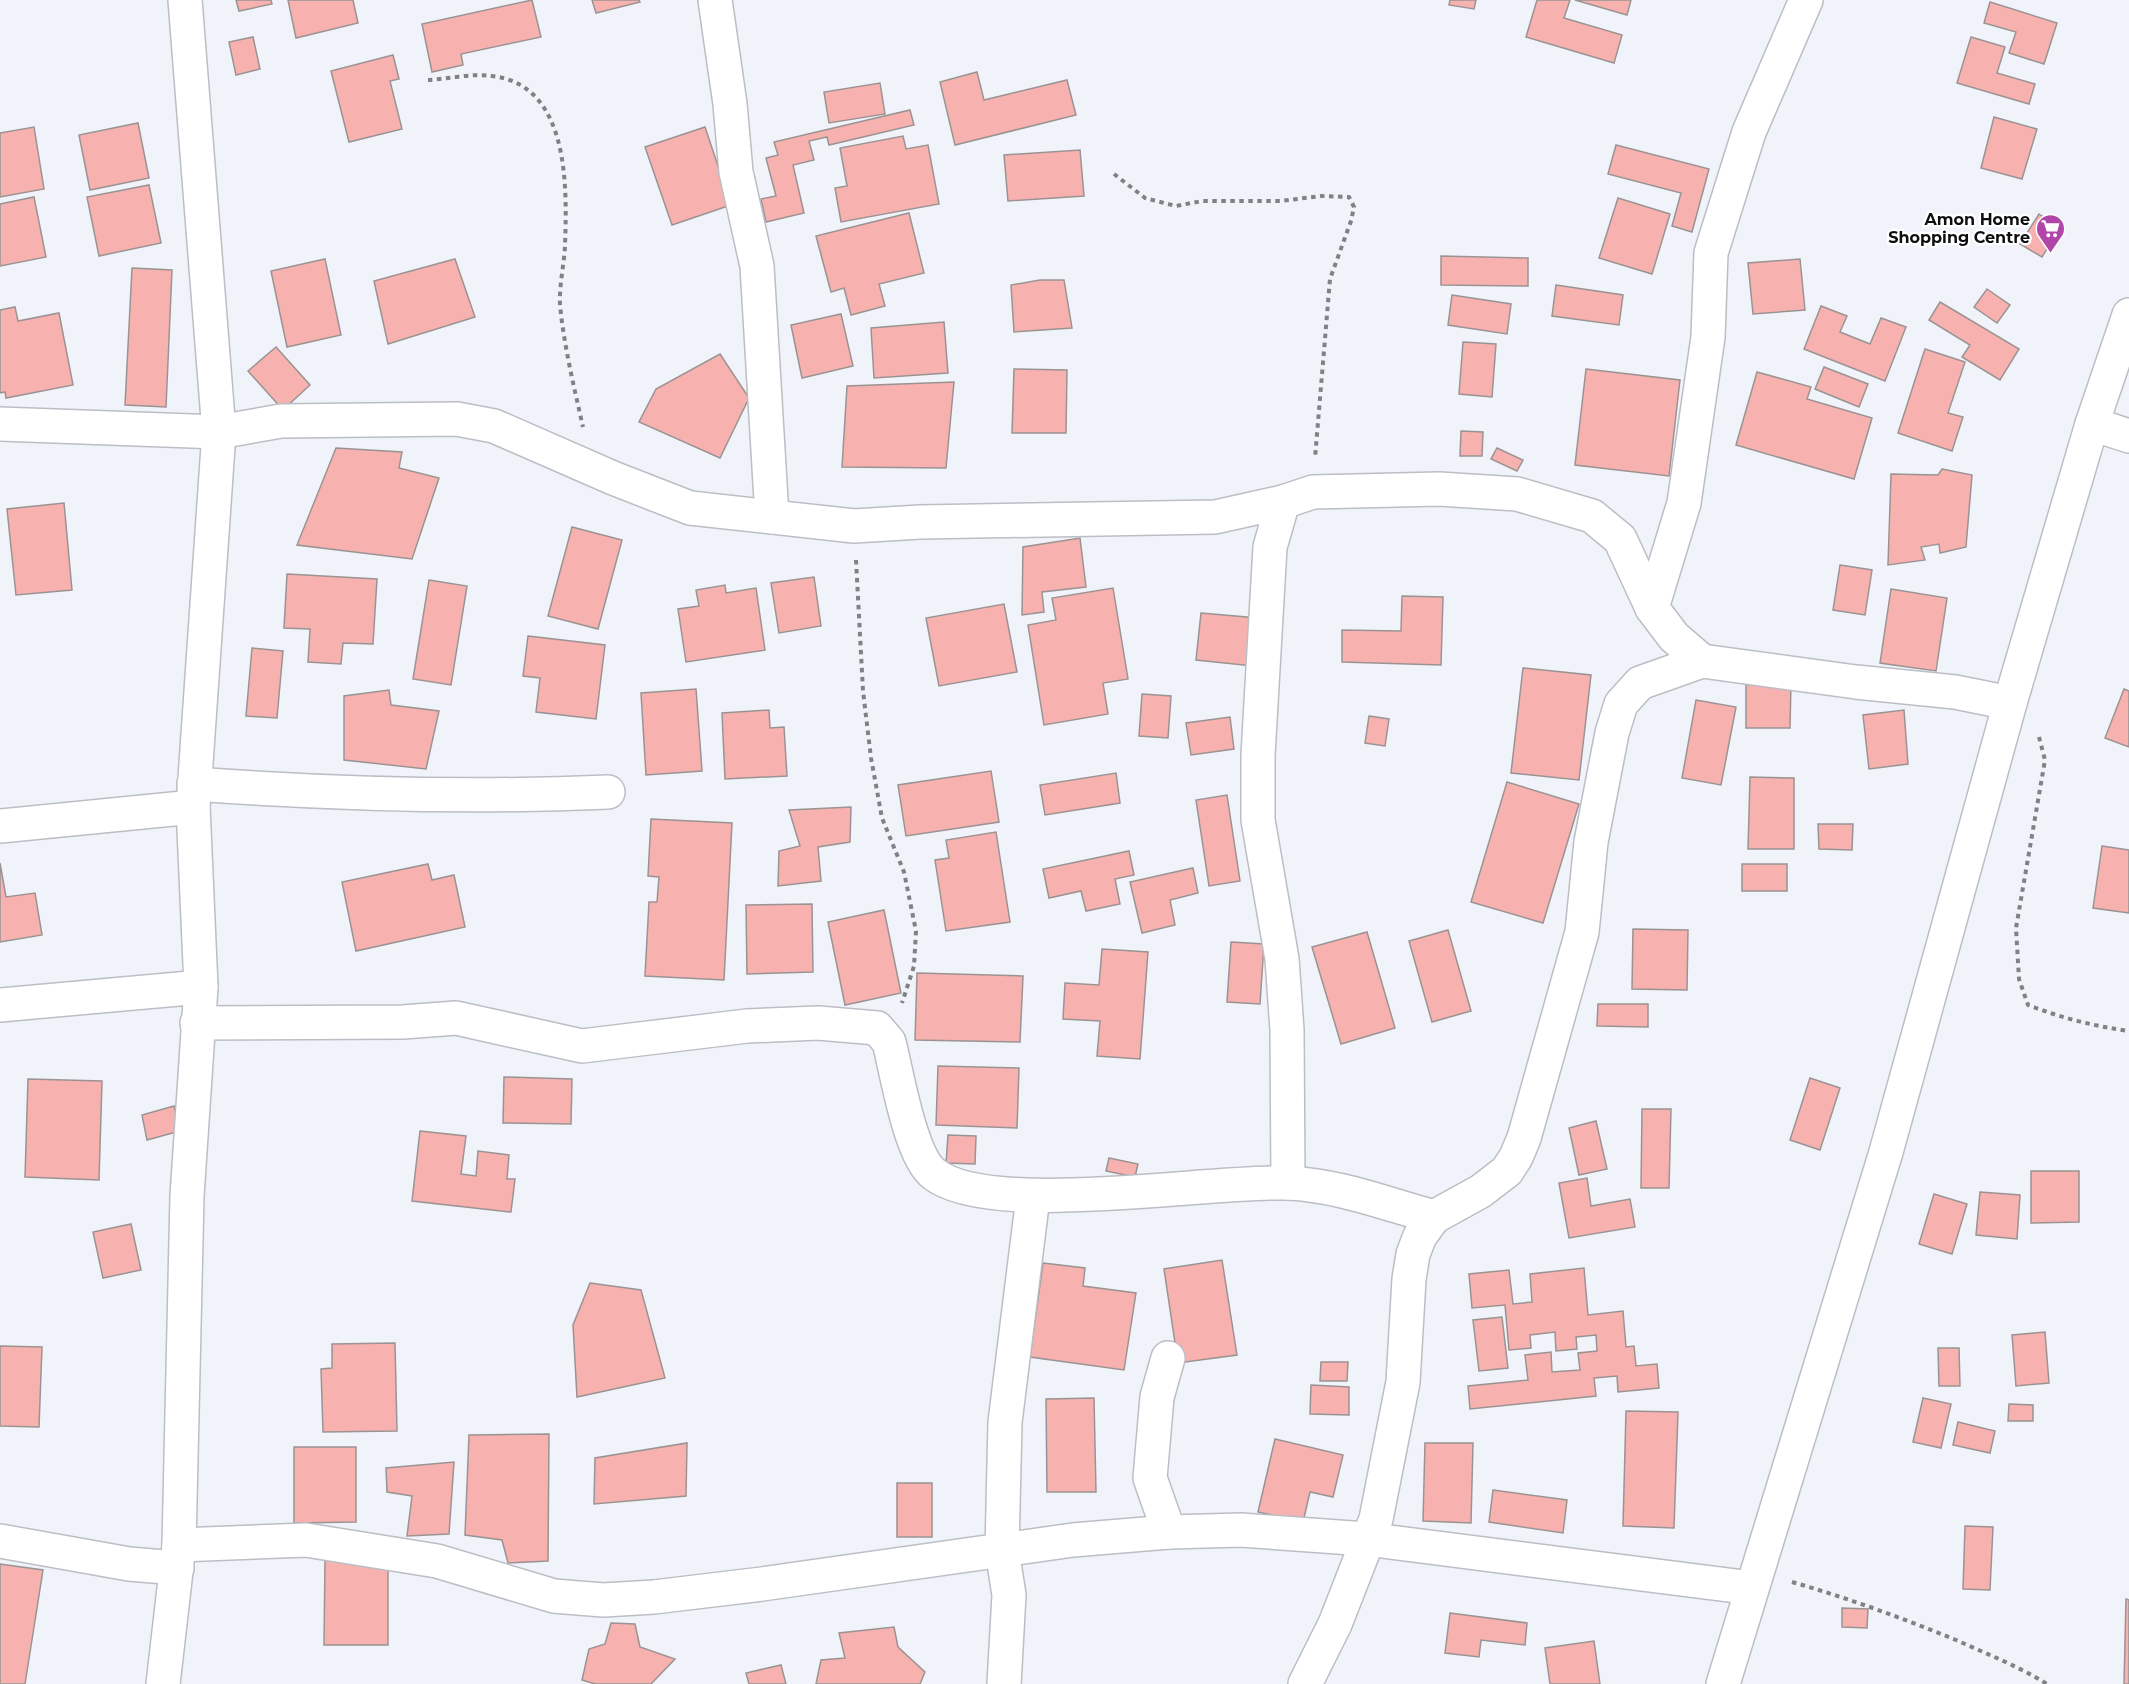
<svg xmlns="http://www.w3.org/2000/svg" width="2129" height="1684" viewBox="0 0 2129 1684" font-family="Montserrat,sans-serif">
<rect width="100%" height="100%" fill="#f0f3f9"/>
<g fill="#f7b2b0" stroke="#9b9393" stroke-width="1.5">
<polygon points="236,0 271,0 272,4 239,11"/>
<polygon points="288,0 353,0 358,23 296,38"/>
<polygon points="532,0 541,37 461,54 463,65 432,72 422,24"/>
<polygon points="592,0 639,0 640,2 596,13"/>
<polygon points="1450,0 1476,0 1474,9 1449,5"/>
<polygon points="1537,0 1570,0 1564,18 1622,35 1614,63 1526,37"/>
<polygon points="1575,0 1631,0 1627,15"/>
<polygon points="1990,2 2057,23 2044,64 2009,53 2016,32 1984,23"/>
<polygon points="253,37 260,69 236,75 229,42"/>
<polygon points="1971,37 2005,47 1997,73 2035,84 2029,104 1957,83"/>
<polygon points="393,55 399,79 390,81 402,129 349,142 331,71"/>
<polygon points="977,72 984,100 1067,80 1076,115 955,145 940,82"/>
<polygon points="880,83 885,114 829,123 824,92"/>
<polygon points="910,110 914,125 829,145 827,137 809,141 814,160 793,165 804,213 766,222 761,199 776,196 766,158 778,155 774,142"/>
<polygon points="1994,117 2037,129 2022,179 1981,168"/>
<polygon points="138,123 149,178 90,190 79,135"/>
<polygon points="34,127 44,189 0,197 0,133"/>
<polygon points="705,127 731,205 672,225 645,147"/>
<polygon points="903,136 906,149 928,145 939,204 841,222 835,188 847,186 840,148"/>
<polygon points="1616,145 1709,169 1692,232 1672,226 1681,193 1608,174"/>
<polygon points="1080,150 1084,196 1008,201 1004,155"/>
<polygon points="149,185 161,243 99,256 87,197"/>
<polygon points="34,197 46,257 0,266 0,204"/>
<polygon points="1618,198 1670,214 1652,274 1599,258"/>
<polygon points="909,213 924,273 879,284 885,306 851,315 844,288 831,292 816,236"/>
<polygon points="2039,214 2060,228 2042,257 2020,244"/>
<polygon points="1441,256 1528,258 1528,286 1441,285"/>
<polygon points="325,259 341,335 287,347 271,271"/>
<polygon points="455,259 475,317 388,344 374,281"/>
<polygon points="1800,259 1805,310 1753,314 1748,263"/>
<polygon points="132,268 172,270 166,407 125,405"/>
<polygon points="1040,280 1064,280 1072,328 1014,332 1011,285"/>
<polygon points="1556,285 1623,295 1619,325 1552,316"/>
<polygon points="1987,289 2010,305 1997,323 1974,307"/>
<polygon points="1452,295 1511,304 1507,334 1448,325"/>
<polygon points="1940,302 2019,349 2000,380 1962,357 1970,345 1929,320"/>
<polygon points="1821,306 1847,316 1840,332 1870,344 1881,318 1906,327 1885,381 1804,349"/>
<polygon points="15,307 18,321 59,313 73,385 6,398 5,392 0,393 0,310"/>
<polygon points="841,314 853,366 802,378 791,325"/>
<polygon points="944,322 948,373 874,378 871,328"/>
<polygon points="1463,342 1496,344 1492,397 1459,394"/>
<polygon points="276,347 310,385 283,410 248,371"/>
<polygon points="1925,349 1965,362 1948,413 1963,417 1952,451 1898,433"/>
<polygon points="720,354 749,398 720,458 639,422 656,389"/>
<polygon points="1824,367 1868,384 1859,407 1815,389"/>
<polygon points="1014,369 1067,370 1066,433 1012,433"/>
<polygon points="1586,369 1680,380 1669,476 1575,465"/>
<polygon points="1757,372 1811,387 1807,399 1872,418 1854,479 1736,445"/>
<polygon points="954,382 946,468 842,467 847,386"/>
<polygon points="1461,431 1483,432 1482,456 1460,456"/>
<polygon points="336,448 402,452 399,468 439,478 412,559 297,545"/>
<polygon points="1497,448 1523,460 1517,471 1491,459"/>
<polygon points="1942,469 1972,475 1966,547 1940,553 1939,544 1921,547 1925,560 1888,565 1891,474 1938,475"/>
<polygon points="64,503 72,590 16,595 7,509"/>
<polygon points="572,527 622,540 598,629 548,616"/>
<polygon points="1080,538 1086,587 1042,592 1044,612 1022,615 1023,547"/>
<polygon points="1840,565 1872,570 1865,615 1833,610"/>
<polygon points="287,574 377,579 373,644 343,643 341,664 308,662 310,629 284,628"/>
<polygon points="814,577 821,626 779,633 771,583"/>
<polygon points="429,580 467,586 451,685 413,679"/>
<polygon points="725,585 726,593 756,588 765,650 686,662 678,609 699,606 696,590"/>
<polygon points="1113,588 1128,679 1103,683 1108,714 1044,725 1028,625 1056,620 1052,598"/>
<polygon points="1891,589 1947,598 1936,671 1880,663"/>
<polygon points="1402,596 1443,597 1441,665 1342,662 1342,630 1401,631"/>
<polygon points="1004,604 1017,672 939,686 926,618"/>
<polygon points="1201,613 1258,618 1253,666 1196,660"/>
<polygon points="528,636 605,645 596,719 536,712 540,678 523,676"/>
<polygon points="252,648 283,651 277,718 246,716"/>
<polygon points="1523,668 1591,675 1579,780 1511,773"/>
<polygon points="1746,683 1791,683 1790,728 1746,728"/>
<polygon points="696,689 702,771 646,775 641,693"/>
<polygon points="2124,689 2129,691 2129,747 2105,738"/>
<polygon points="389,690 391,705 439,711 426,769 344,760 344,696"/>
<polygon points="1142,694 1171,696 1168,738 1139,736"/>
<polygon points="1696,700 1736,707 1721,785 1682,778"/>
<polygon points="769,710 770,728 784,727 787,776 725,779 722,713"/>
<polygon points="1904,710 1908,764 1869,769 1863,715"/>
<polygon points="1369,716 1389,719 1385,746 1365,743"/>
<polygon points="1230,717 1234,749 1191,755 1186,723"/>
<polygon points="991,771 999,822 906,836 898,785"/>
<polygon points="1116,773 1120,803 1045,815 1040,785"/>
<polygon points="1750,777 1794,778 1794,849 1748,849"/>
<polygon points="1507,782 1579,804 1543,923 1471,902"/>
<polygon points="1227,795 1240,881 1209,886 1196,800"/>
<polygon points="851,807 850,842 818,847 821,881 778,886 779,851 800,846 789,810"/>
<polygon points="651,819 732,823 724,980 645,976 649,902 657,902 659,877 648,876"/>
<polygon points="1818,824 1853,824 1852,850 1819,849"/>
<polygon points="996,832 1010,922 946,931 935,860 949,858 946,840"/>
<polygon points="2102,846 2129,850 2129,913 2093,908"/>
<polygon points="1129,851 1134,875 1115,879 1120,904 1086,911 1081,891 1049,898 1043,869"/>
<polygon points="0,863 6,897 35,893 42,935 0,942"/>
<polygon points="428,864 432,880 454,875 465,927 356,951 342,882"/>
<rect x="1742" y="864" width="45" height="27"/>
<polygon points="1193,868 1198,893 1170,900 1175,925 1142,933 1130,882"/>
<polygon points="812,904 813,972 747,974 746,905"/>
<polygon points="884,910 901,993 845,1005 828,922"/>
<polygon points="1633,929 1688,930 1687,990 1632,989"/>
<polygon points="1448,930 1471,1011 1432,1022 1409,941"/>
<polygon points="1367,932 1395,1028 1341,1044 1312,947"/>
<polygon points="1231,942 1264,944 1260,1004 1227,1002"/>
<polygon points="1102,949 1148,952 1140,1059 1097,1056 1100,1021 1063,1019 1065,983 1099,985"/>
<polygon points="917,973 1023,976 1020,1042 915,1040"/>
<polygon points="1598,1004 1648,1004 1648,1027 1597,1026"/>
<polygon points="938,1066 1019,1068 1017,1128 936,1125"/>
<polygon points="504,1077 572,1079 571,1124 503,1123"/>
<polygon points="1810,1078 1840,1088 1820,1150 1790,1140"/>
<polygon points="28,1079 102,1081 99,1180 25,1177"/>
<polygon points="174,1106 180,1131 147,1140 142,1115"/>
<polygon points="1642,1109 1671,1109 1669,1188 1641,1188"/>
<polygon points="1596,1121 1607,1169 1579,1175 1569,1128"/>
<polygon points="420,1131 466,1136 461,1174 476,1176 478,1151 509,1155 507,1179 515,1179 511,1212 412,1201"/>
<polygon points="948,1135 976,1136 975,1164 946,1163"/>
<polygon points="1109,1158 1138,1164 1135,1177 1106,1171"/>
<polygon points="2031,1171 2079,1171 2079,1222 2031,1223"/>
<polygon points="1587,1178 1591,1206 1630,1199 1635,1227 1569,1238 1559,1183"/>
<polygon points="1980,1192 2020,1195 2017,1239 1976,1235"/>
<polygon points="1934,1194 1967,1204 1952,1254 1919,1244"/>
<polygon points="131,1224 141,1270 103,1278 93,1232"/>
<polygon points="1222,1260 1237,1355 1178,1363 1164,1269"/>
<polygon points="1043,1263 1085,1268 1083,1286 1136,1293 1124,1370 1030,1357"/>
<polygon points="1584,1268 1588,1315 1623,1311 1626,1347 1634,1346 1636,1366 1657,1364 1659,1388 1618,1392 1617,1376 1594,1378 1596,1396 1470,1409 1468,1386 1528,1380 1525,1355 1551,1352 1552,1372 1580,1370 1578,1353 1597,1351 1596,1335 1576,1337 1577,1349 1556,1351 1555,1332 1530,1335 1531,1348 1509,1350 1505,1305 1472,1308 1469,1274 1509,1270 1513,1304 1532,1302 1530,1274"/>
<polygon points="590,1283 641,1290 665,1378 577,1397 573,1325"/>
<polygon points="1502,1317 1508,1368 1479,1371 1473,1320"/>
<polygon points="2045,1332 2049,1383 2016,1386 2012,1335"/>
<polygon points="395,1343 397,1431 323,1432 321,1369 332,1368 332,1344"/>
<polygon points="0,1346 42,1347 39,1427 0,1426"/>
<polygon points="1938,1348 1959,1348 1960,1386 1939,1386"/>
<polygon points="1321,1362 1348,1362 1347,1381 1320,1381"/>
<polygon points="1311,1385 1349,1387 1349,1415 1310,1414"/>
<polygon points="1094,1398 1096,1492 1047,1492 1046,1399"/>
<polygon points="1923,1398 1951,1404 1941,1448 1913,1442"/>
<polygon points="2009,1404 2033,1405 2033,1421 2008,1421"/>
<polygon points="1626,1411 1678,1412 1674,1528 1623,1526"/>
<polygon points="1958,1422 1995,1431 1990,1453 1953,1445"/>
<polygon points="549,1434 548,1561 508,1563 502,1540 465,1535 469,1435"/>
<polygon points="1275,1439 1343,1455 1333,1497 1310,1492 1303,1522 1258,1512"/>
<polygon points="687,1443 686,1496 594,1504 595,1458"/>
<polygon points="1425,1443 1473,1443 1471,1523 1423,1521"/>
<polygon points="294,1447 356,1447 356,1522 294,1523"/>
<polygon points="454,1462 449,1534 407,1536 412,1496 387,1492 386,1468"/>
<rect x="897" y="1483" width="35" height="54"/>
<polygon points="1493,1490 1567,1500 1563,1533 1489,1522"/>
<polygon points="1965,1526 1993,1527 1990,1590 1963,1589"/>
<polygon points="325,1560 388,1561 388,1645 324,1645"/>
<polygon points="0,1564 43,1570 25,1684 0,1684"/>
<polygon points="2126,1599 2129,1600 2129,1684 2124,1684"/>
<polygon points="1842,1608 1868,1609 1867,1628 1842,1627"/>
<polygon points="1450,1613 1527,1623 1525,1645 1481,1640 1479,1657 1445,1653"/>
<polygon points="611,1623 635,1624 640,1647 675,1659 651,1684 595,1684 582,1680 589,1649 605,1644"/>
<polygon points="894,1627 898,1647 925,1672 920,1684 816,1684 821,1660 845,1658 839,1633"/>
<polygon points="1594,1641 1600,1684 1550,1684 1545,1648"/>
<polygon points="781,1665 786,1684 749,1684 746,1673"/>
</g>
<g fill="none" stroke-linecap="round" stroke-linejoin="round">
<defs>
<g id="minor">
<polyline points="715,0 730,104 736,172 757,266 772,517"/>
<polyline points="0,424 219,432 281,421 457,419 494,426 613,478 690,508 854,526 920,522 1215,517 1283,502 1313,492 1439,489 1517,494 1592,516 1620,539 1652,608 1674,637 1702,661"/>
<polyline points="2092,424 2129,436"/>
<polyline points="1283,502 1270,547 1258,755 1258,820 1282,959 1287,1030 1288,1183"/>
<polyline points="1652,608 1684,503 1708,337 1711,253 1749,132 1806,0"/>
<path d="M194,784C332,794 471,798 608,792"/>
<polyline points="0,826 193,807"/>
<polyline points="0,1005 201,987"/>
<path d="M197,1023L403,1022L456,1018L582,1046L747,1026L818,1023L877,1028L889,1042C897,1073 910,1156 934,1174C989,1218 1210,1180 1288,1183C1338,1185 1386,1204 1434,1217"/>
<polyline points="1168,1358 1157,1397 1150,1478 1169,1532"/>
<polyline points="0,1541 129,1564 177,1568"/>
<polyline points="179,1545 306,1540 437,1561 554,1596 603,1600 654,1597 762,1584 1073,1540 1169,1532 1241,1530 1366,1539 1752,1588"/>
<polyline points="163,1684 179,1545 187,1196 201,987 193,807 219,432 185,0"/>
<polyline points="1004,1684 1009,1595 1002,1550 1005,1422 1033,1197"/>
<polyline points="1305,1684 1335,1624 1376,1519 1403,1382 1409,1279 1413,1254 1420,1236 1434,1217 1481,1191 1507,1171 1516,1157 1524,1138 1582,932 1591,842 1612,733 1621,704 1640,683 1702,661 1856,682 1955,692 2010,703"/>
</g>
<polyline id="secondary" points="1723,1684 1886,1152 2010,703 2092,424 2129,315"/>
</defs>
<use href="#minor" stroke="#bcbec5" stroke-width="36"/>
<use href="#secondary" stroke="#bcbec5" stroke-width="36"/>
<g stroke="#7f8185" stroke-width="4" stroke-dasharray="4.5 4.5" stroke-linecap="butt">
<path d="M428,80C448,79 472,73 492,76C570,85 567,187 565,246C564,265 559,286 560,305C564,346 574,387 583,427"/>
<polyline points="1114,174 1145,198 1176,206 1202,201 1281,201 1321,196 1349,197 1354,207 1351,221 1330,279 1315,458"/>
<polyline points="856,560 863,691 871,758 882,818 904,872 916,931 914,966 902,1003"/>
<path d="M2039,737L2045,760L2016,928L2019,979L2028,1005C2062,1018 2093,1026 2129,1031"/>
<path d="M1792,1582C1848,1598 1902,1618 1956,1640C1987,1654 2018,1666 2047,1684"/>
</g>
<use href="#minor" stroke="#fff" stroke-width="33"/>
<use href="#secondary" stroke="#fff" stroke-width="33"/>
</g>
<defs>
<symbol id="supermarket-pin" viewBox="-11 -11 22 30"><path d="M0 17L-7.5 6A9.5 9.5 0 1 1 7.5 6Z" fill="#b047a8" stroke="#fff"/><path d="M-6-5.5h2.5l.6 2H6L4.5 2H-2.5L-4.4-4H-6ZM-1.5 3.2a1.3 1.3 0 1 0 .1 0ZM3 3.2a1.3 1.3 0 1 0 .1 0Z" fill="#fff"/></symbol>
</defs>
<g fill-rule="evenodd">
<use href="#supermarket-pin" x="2034" y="212" width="33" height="45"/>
</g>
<g text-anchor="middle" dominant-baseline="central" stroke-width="4.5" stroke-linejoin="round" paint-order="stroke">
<g font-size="16" font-weight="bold" fill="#0d0e10" stroke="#fff" text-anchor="end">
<text x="2030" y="219">Amon Home<tspan x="2030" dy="18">Shopping Centre</tspan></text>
</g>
</g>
</svg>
